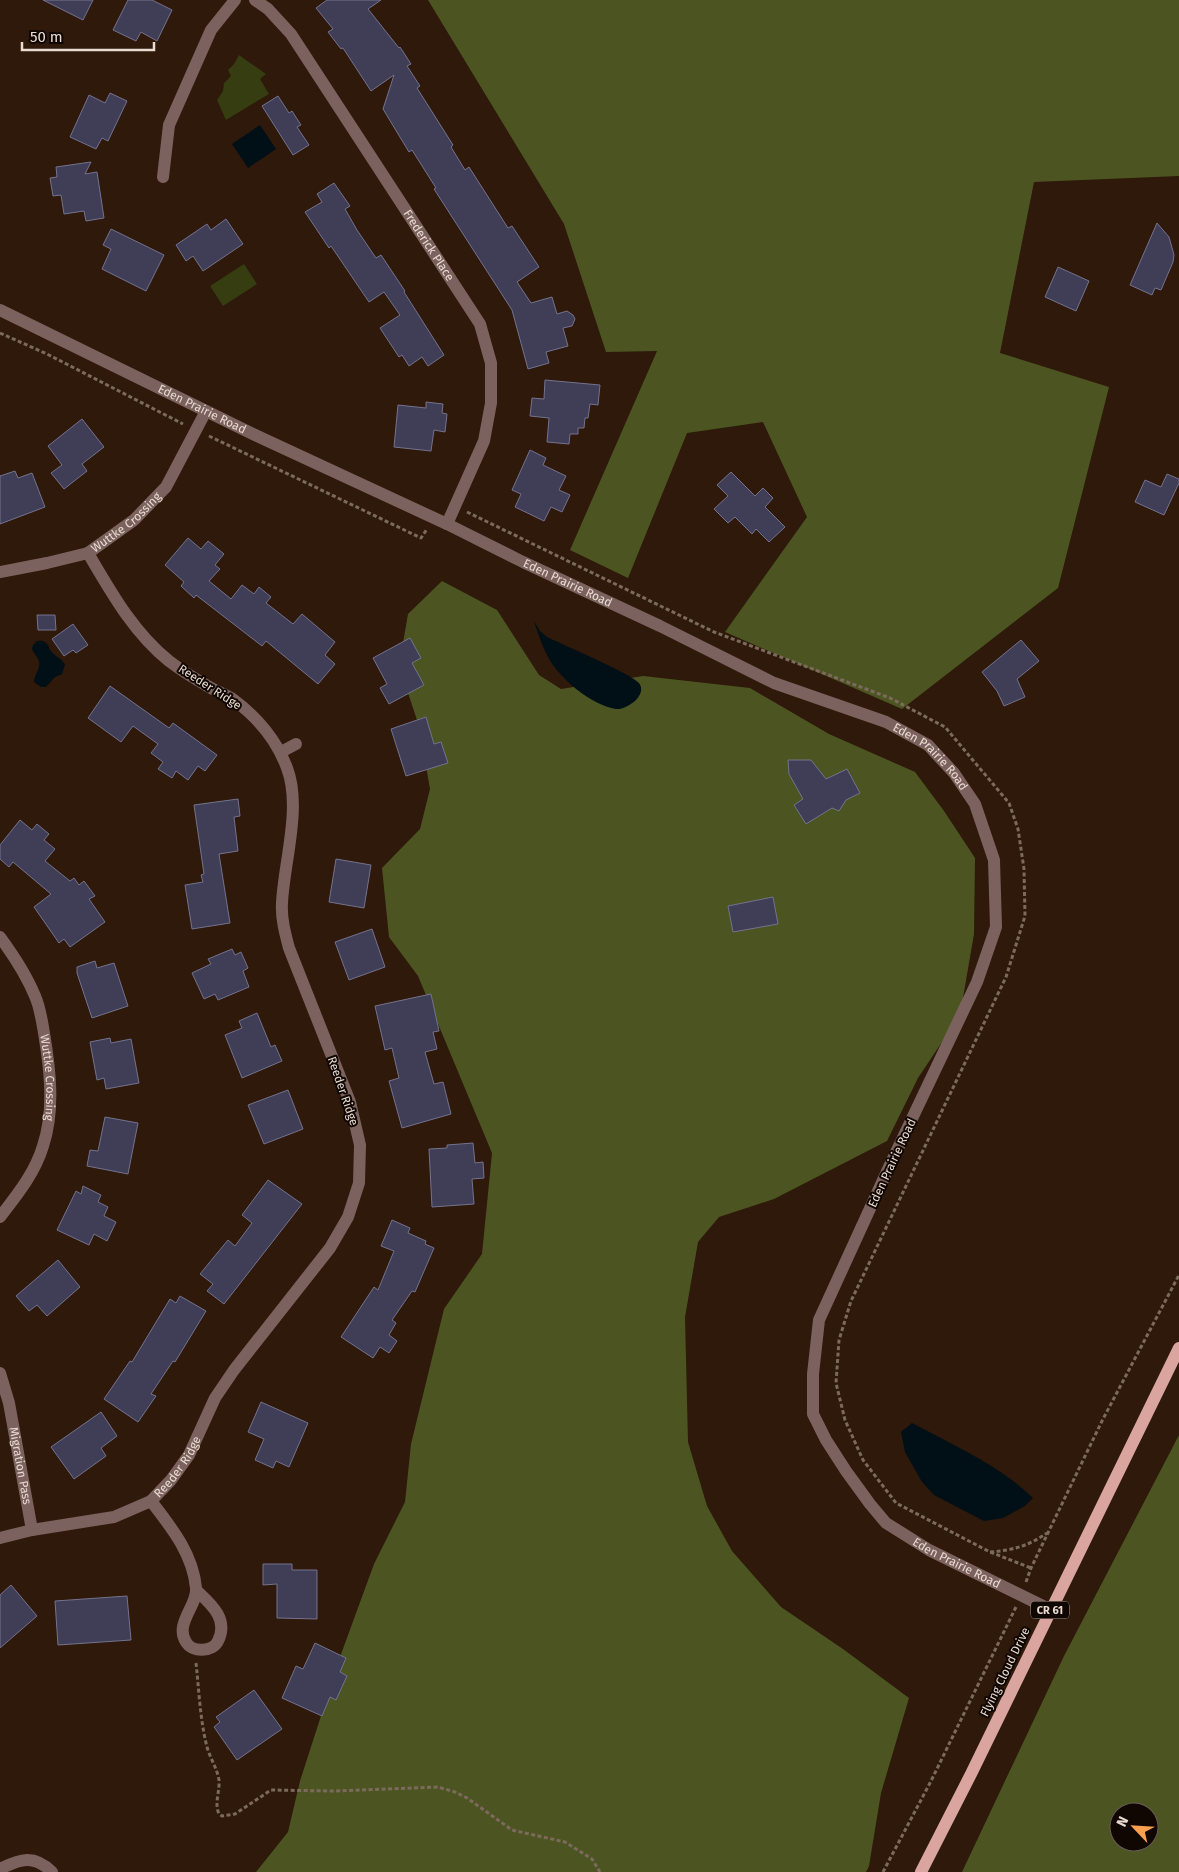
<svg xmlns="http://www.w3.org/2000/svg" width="1179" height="1872" viewBox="0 0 1179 1872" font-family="'Fira Sans',sans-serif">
<rect width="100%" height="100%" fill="#2e190a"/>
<g fill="#353d11">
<polygon points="239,55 266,74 260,79 269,94 226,120 217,100 223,91 224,83 231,76 228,70 234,64"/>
<polygon points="244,264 257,284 223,306 210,286"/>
</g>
<g fill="#4c5522" fill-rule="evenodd">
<polygon points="428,0 1179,0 1179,176 1034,182 1000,353 1109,387 1058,588 902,709 725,632 807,517 763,422 687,433 628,578 570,550 657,351 606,352 564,224"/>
<polygon points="442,581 497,610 539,675 561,689 643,676 750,688 829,734 915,772 944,811 975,858 974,934 960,1015 918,1078 887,1141 774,1199 719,1217 698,1242 685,1317 688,1442 707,1506 732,1551 781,1607 843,1649 909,1698 881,1793 869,1866 866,1872 256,1872 288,1832 300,1781 340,1657 374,1564 405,1502 411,1444 444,1309 482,1254 492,1153 418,976 389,937 382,868 420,829 430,789 419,726 399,666 408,614"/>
<path d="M1179,1435V1872H962L1064,1656ZM1119,1812H1149V1842H1119Z"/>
</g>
<g fill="#010f17">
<polygon points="260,125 276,149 248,168 232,144"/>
<path d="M534,621L540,631L547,637C563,645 630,673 639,683C648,695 627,710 616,709C591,705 560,679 548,657C542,646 538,633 534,621Z"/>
<path d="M37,641C41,641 42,640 46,643C50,646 48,646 50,650C55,657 62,658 65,665L62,674L55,677L46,687H41L34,682C34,674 41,669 39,661C37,656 34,654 32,649L33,645Z"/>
<path d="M912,1423C953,1445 999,1465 1033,1498L1025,1506L1003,1518L984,1521L934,1495L922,1482L905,1452L901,1432Z"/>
</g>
<g fill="#403e57" stroke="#74728e">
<polygon points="43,0 93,0 83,20"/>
<polygon points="128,0 152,0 172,10 157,41 141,32 136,41 113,30"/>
<polygon points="327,0 381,0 368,9 399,48 400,47 411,64 407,66 420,86 417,88 453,145 451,147 465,170 469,167 508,228 512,226 539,267 517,282 531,303 552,297 557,314 567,311 573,315 575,319 572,326 563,328 568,346 546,352 549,363 528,369 512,310 434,189 436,188 412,150 409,152 383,109 394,75 371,91 343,48 341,49 328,32 333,29 316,8"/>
<polygon points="110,93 127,101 108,141 102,138 96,149 70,137 89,95 105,103"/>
<polygon points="278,96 289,113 292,111 301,125 297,127 309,145 293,155 262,106"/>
<polygon points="91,162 85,174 97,172 104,218 86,221 84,211 64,214 61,195 53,196 50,178 57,177 56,167"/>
<polygon points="334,183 350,206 345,209 357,230 376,258 381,255 405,291 404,292 444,355 428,366 422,357 409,366 402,355 399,357 380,328 400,315 384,292 369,302 331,246 329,248 305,212 322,202 317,194"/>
<polygon points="226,219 243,244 203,271 193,256 186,261 176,245 207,224 211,230"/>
<polygon points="1157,223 1169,237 1174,255 1173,262 1161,290 1155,288 1152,295 1130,285"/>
<polygon points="111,229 164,255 146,291 102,269 111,249 103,245"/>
<polygon points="1058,267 1089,281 1076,311 1045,297"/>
<polygon points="545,380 600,385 598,405 590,404 588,418 585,418 584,428 578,428 578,434 570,434 569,444 547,442 549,418 530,416 532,398 544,399"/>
<polygon points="426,402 443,404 442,413 447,414 445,432 434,430 431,451 394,447 398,405 426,408"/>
<polygon points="82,419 104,447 82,464 87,471 64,489 51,473 62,465 48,446"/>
<polygon points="530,450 546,458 543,465 566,476 559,490 570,495 562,512 551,507 544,521 515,507 521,494 512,490"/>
<polygon points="15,471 18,478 32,473 45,507 0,524 0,476"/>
<polygon points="731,472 755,496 763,488 773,498 765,507 785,527 769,542 756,529 752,534 735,517 728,523 714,509 728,496 717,485"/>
<polygon points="1167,474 1179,479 1179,483 1164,515 1135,502 1145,480 1161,487"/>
<polygon points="188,538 201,549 208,541 224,554 215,565 220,569 209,581 231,599 242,585 254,594 259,587 271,597 266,603 293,624 302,614 335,642 325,655 335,664 318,684 266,641 262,646 196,595 194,598 181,586 184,582 165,565"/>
<polygon points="37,615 55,615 56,630 38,630"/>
<polygon points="73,624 88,645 76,653 73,650 64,656 52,639"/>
<polygon points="410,638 421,658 412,663 424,685 389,704 380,688 387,684 373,658"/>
<polygon points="1021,640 1039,661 1017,679 1025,697 1004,706 997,691 982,672"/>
<polygon points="110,686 169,728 173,723 217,755 205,771 198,766 188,780 176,771 172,778 158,769 163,762 151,753 158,744 133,726 121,742 88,718"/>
<polygon points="426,717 434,744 441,742 448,763 406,776 391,729"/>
<polygon points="788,760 811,760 826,779 847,769 860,793 846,800 839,811 832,808 806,824 794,805 803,799 789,774"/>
<polygon points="238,799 240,816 234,817 238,851 219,854 230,923 192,929 185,885 203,882 201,875 204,874 194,805"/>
<polygon points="20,820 32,830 37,824 49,834 44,840 55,849 45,861 70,881 74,878 79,885 84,881 95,896 89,899 105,922 70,947 64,939 59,943 34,907 51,894 13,862 9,867 0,859 0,845"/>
<polygon points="336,859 371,865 364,908 329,902"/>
<polygon points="773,897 778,924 733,932 728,906"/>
<polygon points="372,929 385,967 349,980 335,942"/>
<polygon points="232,949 235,955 241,952 248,968 243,971 249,987 218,1000 215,994 204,999 192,973 211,964 208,959"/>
<polygon points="95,961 97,968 114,963 128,1006 92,1018 77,973 77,967"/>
<polygon points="431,994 439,1031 433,1032 437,1049 425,1052 434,1084 443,1082 451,1114 402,1128 389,1081 399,1078 392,1048 385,1050 375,1006"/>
<polygon points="257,1013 271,1047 275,1045 282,1061 242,1078 225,1035 242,1028 239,1021"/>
<polygon points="110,1038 111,1043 131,1039 139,1083 106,1089 104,1078 97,1080 90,1042"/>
<polygon points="288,1090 303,1129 264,1144 248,1105"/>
<polygon points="105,1117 138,1123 128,1174 87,1166 90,1150 98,1151"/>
<polygon points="473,1143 475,1163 483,1162 484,1178 472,1179 474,1204 432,1207 429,1149 447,1148 447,1145"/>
<polygon points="268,1180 302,1204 224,1304 207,1291 213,1284 200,1274 228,1240 235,1246 252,1223 242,1215"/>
<polygon points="83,1186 101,1195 98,1202 108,1207 104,1216 116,1222 107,1241 94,1234 89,1245 57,1230 76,1191 81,1194"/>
<polygon points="392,1220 410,1228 408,1233 426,1241 425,1244 434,1248 415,1292 412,1291 392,1320 396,1323 389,1335 397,1341 389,1353 380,1347 373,1358 341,1337 374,1287 378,1290 394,1251 381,1246"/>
<polygon points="58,1260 80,1287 47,1316 37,1305 29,1311 16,1296"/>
<polygon points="180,1296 206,1311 175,1362 173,1361 151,1394 156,1396 138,1422 104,1399 130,1361 132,1362 170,1299 176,1303"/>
<polygon points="261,1402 308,1423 289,1467 276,1461 273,1468 255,1460 264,1439 248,1432"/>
<polygon points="101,1412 117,1436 101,1448 106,1456 74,1479 51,1447"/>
<polygon points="263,1564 292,1564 292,1570 317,1570 317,1619 277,1618 277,1584 263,1585"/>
<polygon points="11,1585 37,1616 0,1648 0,1595"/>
<polygon points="127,1596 131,1640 58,1645 55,1601"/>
<polygon points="315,1643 346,1658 340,1672 347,1676 336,1700 330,1697 322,1716 282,1698 296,1666 303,1669"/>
<polygon points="254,1690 282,1729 237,1760 214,1727 220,1722 216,1717"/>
</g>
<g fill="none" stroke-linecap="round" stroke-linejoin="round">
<g stroke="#7c6a5d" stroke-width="3" stroke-dasharray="4 2.5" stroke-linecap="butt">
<polyline points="0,333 47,354 183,424"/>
<polyline points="209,436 421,538 427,529"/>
<polyline points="467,512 714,632 890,698 945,727 1009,803 1018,829 1024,869 1025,916 1006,977 851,1301 839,1340 836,1383 845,1420 863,1460 896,1503 990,1552 1031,1568"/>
<path d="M990,1552C1014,1550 1028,1546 1047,1533"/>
<polyline points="1026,1582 1031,1568 1102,1421 1179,1275"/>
<path d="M196,1663C199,1690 200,1720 207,1747C210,1758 217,1768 219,1780C220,1792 214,1803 219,1814L222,1816L235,1814L271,1790L333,1791L438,1787L455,1792L467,1798L512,1830L565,1842L592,1859L600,1872"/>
<polyline points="883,1872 931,1781 1016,1607"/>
</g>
<g stroke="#7b625e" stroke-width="12">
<path id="s1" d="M255,0L268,9L291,34L480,324L491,363V403L484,441L447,524"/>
<polyline points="163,177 169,125 211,30 235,0"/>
<path id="s2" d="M0,310L255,435L447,524L523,562L660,626L774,683L886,722L928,745L954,773L975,804L994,860L996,927L977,982L889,1167L819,1320L813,1374V1414L826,1440L846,1471L870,1504L886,1523L929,1550L1051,1610"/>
<path id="s3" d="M0,572L47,563L88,553L134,520L166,487L206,411"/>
<polyline points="281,752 296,744"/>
<path id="s4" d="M0,937C14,956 26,974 35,996C40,1007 42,1021 44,1033C50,1069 55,1110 43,1146C35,1173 17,1195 0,1217"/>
<path id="s5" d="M0,1373L9,1403L32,1530"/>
<path d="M151,1501C171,1527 193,1554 196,1588C198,1605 174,1624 186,1642C192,1653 213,1652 218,1641C229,1619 211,1604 196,1590"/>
<path id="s6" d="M0,1538L32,1530L114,1517L151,1501L171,1480L189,1455L215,1398L234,1370L330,1248L348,1217L359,1183L360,1145L350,1102L289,948C285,933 281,918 282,903C284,862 302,807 287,768C277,741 257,717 234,700C227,695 218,692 211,688C197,680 182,671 169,661C133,632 111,592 88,553"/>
<path d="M0,1869C20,1859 34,1854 52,1872"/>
</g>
<polyline stroke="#d9a59e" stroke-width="12" points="921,1872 971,1774 1179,1348"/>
</g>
<g text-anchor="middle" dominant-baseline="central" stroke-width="4" stroke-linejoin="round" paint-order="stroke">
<rect fill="#100703" stroke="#a89b93" stroke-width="1" x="1031" y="1601.5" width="38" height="17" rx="4"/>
<g font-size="11" font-weight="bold" fill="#e9dbd1">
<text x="1050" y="1610">CR 61</text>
</g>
<g font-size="12" fill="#e9dbd1" stroke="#100703">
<text stroke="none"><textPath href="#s1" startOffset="302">Frederick Place</textPath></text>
<text stroke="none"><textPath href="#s2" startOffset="225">Eden Prairie Road</textPath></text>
<text stroke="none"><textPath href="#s3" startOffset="139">Wuttke Crossing</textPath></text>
<text stroke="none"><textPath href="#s2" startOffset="630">Eden Prairie Road</textPath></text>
<text transform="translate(210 687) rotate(33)">Reeder Ridge</text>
<text stroke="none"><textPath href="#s2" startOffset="1035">Eden Prairie Road</textPath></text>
<text stroke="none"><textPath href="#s4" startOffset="152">Wuttke Crossing</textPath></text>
<text transform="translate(343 1091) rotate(71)">Reeder Ridge</text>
<text transform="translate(892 1163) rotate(-65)">Eden Prairie Road</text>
<text stroke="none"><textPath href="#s5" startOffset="95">Migration Pass</textPath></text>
<text stroke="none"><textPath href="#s6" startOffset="200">Reeder Ridge</textPath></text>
<text stroke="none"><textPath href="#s2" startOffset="1966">Eden Prairie Road</textPath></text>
<text transform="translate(1005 1672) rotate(-64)">Flying Cloud Drive</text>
</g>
</g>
<g transform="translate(1134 1827) rotate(295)"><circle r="24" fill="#100703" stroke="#675c55"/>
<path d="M0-4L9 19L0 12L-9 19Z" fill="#fa9f4f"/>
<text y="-8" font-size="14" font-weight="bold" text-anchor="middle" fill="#e9dbd1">N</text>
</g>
<path d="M22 42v8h132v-8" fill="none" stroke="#e9dbd1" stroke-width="2.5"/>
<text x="30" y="42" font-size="15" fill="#e9dbd1" stroke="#100703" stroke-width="4" paint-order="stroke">50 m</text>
</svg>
